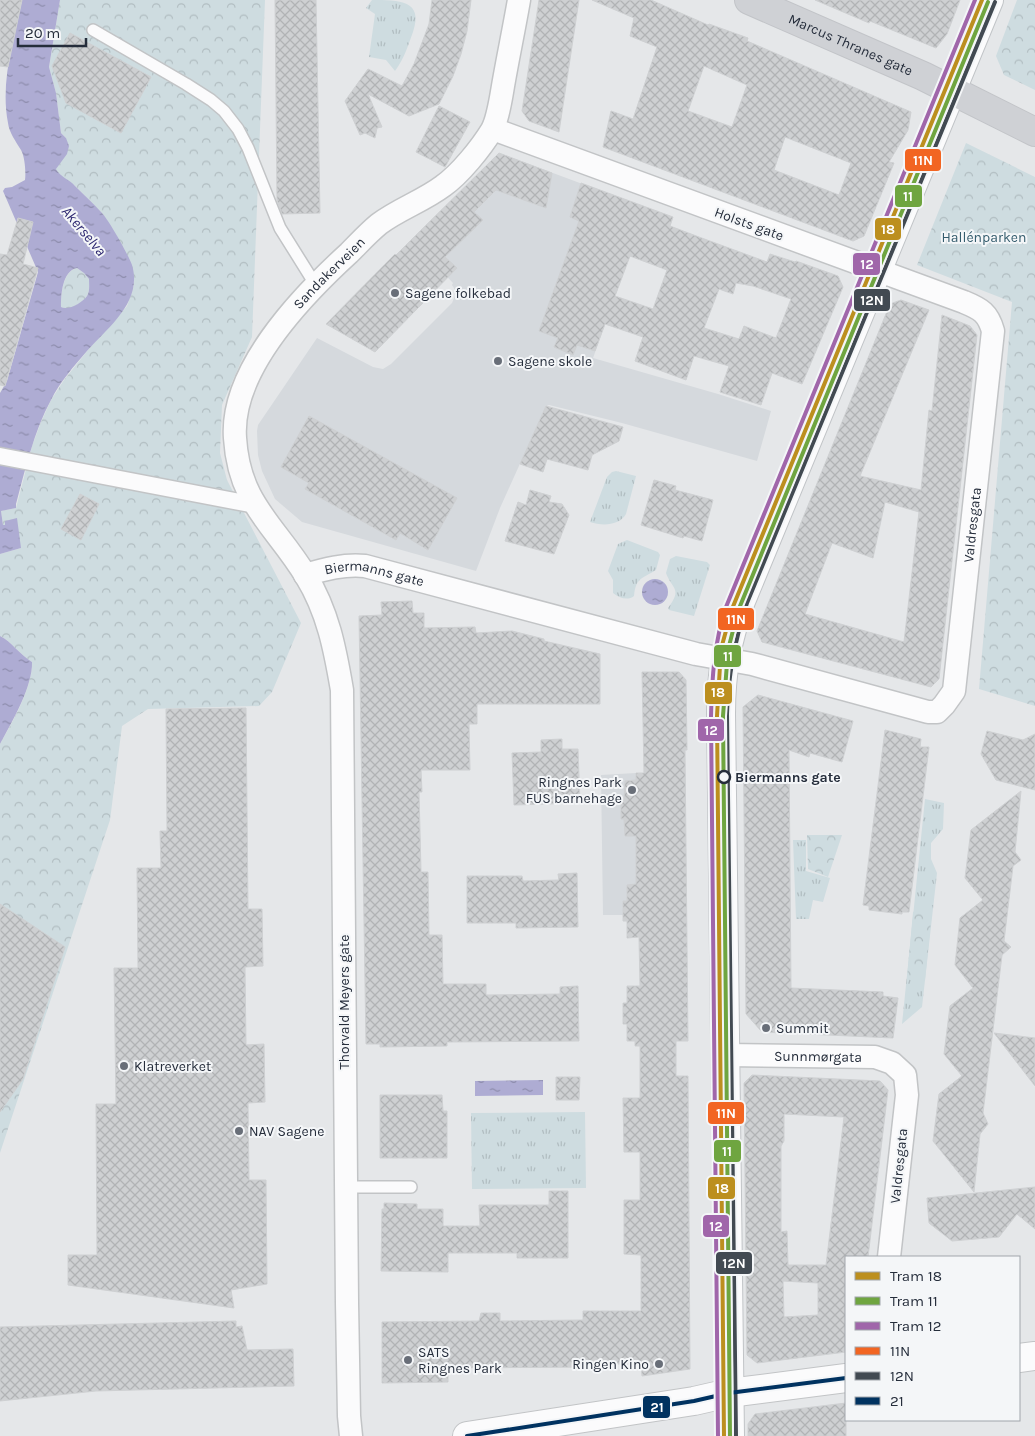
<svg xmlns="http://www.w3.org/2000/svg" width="1035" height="1436" viewBox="0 0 1035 1436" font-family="Karla,sans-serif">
<defs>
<pattern id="grass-tufts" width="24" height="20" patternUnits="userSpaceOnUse" patternTransform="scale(1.25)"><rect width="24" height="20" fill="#cedce0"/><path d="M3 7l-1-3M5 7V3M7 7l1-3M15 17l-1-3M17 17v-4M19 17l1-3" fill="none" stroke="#b1bdc1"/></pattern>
<pattern id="forest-crowns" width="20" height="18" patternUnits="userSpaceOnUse" patternTransform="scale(1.25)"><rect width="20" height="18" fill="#cedce0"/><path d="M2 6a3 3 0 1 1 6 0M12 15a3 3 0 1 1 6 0" fill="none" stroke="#b1bdc1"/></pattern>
<pattern id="water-ripples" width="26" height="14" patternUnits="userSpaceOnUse" patternTransform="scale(1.25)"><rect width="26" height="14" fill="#aeacd3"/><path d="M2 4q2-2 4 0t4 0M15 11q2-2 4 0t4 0" fill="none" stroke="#8d8cac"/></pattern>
<pattern id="building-cross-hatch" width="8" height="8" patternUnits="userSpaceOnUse" patternTransform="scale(1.25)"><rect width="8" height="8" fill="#ced0d2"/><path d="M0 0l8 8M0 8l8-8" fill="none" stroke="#b1b3b5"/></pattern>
</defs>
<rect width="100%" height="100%" fill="#e5e7e9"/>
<g fill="#d5d9dd">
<polygon points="499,153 647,208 593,358 718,394 771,411 757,461 622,423 549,405 546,406 500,508 476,571 302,522 275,499 262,471 258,455 257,431 258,425 317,338 373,367 383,369 391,364 452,303 455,296 454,288 452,285 453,283 411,240"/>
<polygon points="636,773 636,780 625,781 624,799 621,799 621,819 624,819 625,836 636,836 637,884 627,885 627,901 623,901 623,915 603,915 601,775"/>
</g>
<g fill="url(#grass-tufts)">
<path d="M372,0C399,0 424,0 413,32C407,48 405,57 395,71L386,60L369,57L375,14L366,8Z"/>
<path d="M616,471L636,476L626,514C619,526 602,526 590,522L607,477L612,472Z"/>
<path d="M627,540L658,552L660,555L656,570C642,579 636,577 634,596C628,601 619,598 613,593V580L608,571L618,544Z"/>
<path d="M676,556L707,562L710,565L694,616L669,610L668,608C683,588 672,590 666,573L670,559Z"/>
<polygon points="925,799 944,803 943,829 931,843 931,859 937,873 922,1007 902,1024"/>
<polygon points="793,840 806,840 806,871 830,878 823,902 813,900 809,919 796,919"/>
<polygon points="585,1112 586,1188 472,1189 471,1113"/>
</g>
<g fill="url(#forest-crowns)">
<path d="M60,0H265L252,337L222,405L220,453L227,480L301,623L272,692L259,706L148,709L122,726L110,820L0,1153V744C12,723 33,686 32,662C20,655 12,642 0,636V554L21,548L5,525H3L1,511L16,508L32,446L41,422L51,400L64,380L88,350L127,306L134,285V277L124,249L103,214L74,185L59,175L56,169L66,138L61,133L56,93L49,67Z"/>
<polygon points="1017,0 1035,0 1035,90 1004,75 996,56"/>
<polygon points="966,143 1035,177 1035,706 979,689 1012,302 917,265"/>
<path d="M77,268L84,273L89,279C89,285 90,291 87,296C82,304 69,311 61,307C61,295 62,272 77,268Z"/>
<polygon points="807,835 842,835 828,877 808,869"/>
<polygon points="920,909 932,911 925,980 907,978 913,912"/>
</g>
<g fill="url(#water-ripples)" fill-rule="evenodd">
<path d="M22,0H60L49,67L56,93L61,133L66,138L69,146L67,154L56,169C60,177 69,179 75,186C84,195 94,204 102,213C110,222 128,254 132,265C143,302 108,327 87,351C74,366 60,382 51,400C34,431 25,470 16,504V508L1,511L3,525H5V521L17,518L21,548L0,554V393L7,381L38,272L3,191L5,188L12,187L25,180C26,173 25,157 21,150C16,142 9,132 8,123C0,82 14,39 22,0ZM77,268L84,273L89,279C89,285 90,291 87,296C82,303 68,311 61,307C61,295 62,271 77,268Z"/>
<circle cx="655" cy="592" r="13"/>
<path d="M0,636C12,642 20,655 32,662C33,686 12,722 0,744Z"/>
<polygon points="543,1080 543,1095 475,1096 475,1081"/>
</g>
<g fill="url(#building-cross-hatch)" stroke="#ced0d2" fill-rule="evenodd">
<polygon points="0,0 22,0 8,67 0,66"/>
<polygon points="275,0 316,0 320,213 282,214 277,200"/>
<polygon points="432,0 471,0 467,31 461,54 453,76 439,104 409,116 368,94 382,127 377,128 375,138 365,133 360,135 345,101 368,69 402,86 414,64 429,24"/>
<polygon points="539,0 579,0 559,132 529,121 522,111"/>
<path d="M592,0H651L708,25L709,24L748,38L747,41L911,112L908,130L889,162L894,163L864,236L853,241L603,147L611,111L633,119L657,47L630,36L634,18ZM704,66L747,85L732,127L688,111ZM785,137L851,163L839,195L774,170Z"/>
<polygon points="815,0 960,0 947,34 936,48 870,21 869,23"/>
<polygon points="70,33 151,77 121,133 66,103 52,66"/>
<polygon points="439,106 470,122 445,167 416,152"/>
<polygon points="499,153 552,173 546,208 496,190 474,212 483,220 445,257 457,268 375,352 326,324 395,254 396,255 400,251"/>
<path d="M581,183L673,217L670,226L699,237L767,262L770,254L795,262L796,261L838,276L843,287L802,384L772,373L761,405L720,392L729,366L694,356L686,380L635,361L643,337L605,324L595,351L577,345L573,355L554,347L558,338L539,331L579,221L570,217ZM630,256L667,270L653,309L615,296ZM736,283L753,286L791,299L776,338L744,326L739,339L704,328L719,289L733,294Z"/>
<polygon points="18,218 33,222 23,264 38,268 5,386 0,385 0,254 7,255"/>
<path d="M901,300L929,310L860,476L921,490L929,410L932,411L942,315L970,326L977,335L939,679L931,687L762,642L757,631L890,304ZM885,502L919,512L904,642L805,614L832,543L873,558Z"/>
<polygon points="546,406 623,427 619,441 592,455 588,470 547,459 543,472 520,464"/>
<polygon points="309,416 457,498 428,550 400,533 396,540 305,489 309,483 281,467"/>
<polygon points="654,480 676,486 675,490 713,500 702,541 684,536 683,538 641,525"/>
<polygon points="530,490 551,496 549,502 562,504 569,515 554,554 505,541 518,502 526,505"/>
<polygon points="80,494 99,504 81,540 61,529"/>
<polygon points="412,601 413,613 424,613 424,628 475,627 476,633 512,631 544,639 544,641 600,654 600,704 477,704 477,724 469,724 470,770 421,770 422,792 419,792 421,872 428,872 429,935 442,935 443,984 486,984 486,995 560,994 560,987 578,986 579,1041 447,1042 447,1046 380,1047 380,1044 366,1044 359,616 382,615 381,602"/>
<polygon points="642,672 679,672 686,680 687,750 685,750 688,1041 676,1041 676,1076 688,1076 690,1369 642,1376 641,1364 593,1364 593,1367 448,1368 448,1382 382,1383 382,1322 479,1321 481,1313 500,1313 500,1321 583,1320 583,1311 641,1311 641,1255 624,1254 624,1200 640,1200 640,1152 624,1152 623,1098 640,1098 640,1046 635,1046 635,1041 627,1041 627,1024 623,1024 623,1003 627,1003 627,986 640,986 639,937 627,938 627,921 623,921 623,901 627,901 627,885 636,884 636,836 625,836 624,819 621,819 621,799 624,799 625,781 636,780 636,773 644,773"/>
<polygon points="758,695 853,721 842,762 810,753 809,757 789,750 791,988 883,992 883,996 898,998 893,1038 762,1032 746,1014 743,707"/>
<polygon points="246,708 248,909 262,909 263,966 245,967 246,1045 264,1044 265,1102 248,1103 249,1180 266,1180 267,1284 231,1290 234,1308 68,1285 68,1255 97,1255 96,1104 116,1104 114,968 138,968 137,868 161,868 160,831 167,831 166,709"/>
<polygon points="885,730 921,739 920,747 929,747 909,912 902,912 902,914 869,910 869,906 863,905"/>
<polygon points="987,731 1023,740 1035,734 1035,790 996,780 981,754"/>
<polygon points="562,739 562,749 578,749 580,803 514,805 512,753 541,752 541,740"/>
<polygon points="1021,791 1015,852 1021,860 1013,866 1004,941 1011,947 1002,955 983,1113 988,1124 980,1134 974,1192 933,1141 939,1094 962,1076 944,1054 950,1006 973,988 955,965 960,918 983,900 965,878 971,830"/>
<polygon points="577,873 578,927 516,928 516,923 467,923 467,876 522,876 523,881 559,880 558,874"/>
<polygon points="0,904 65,947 23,1079 0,1112"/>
<polygon points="994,1033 1035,1038 1035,1086"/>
<path d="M752,1075L880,1081L888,1090L868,1257H846V1352L757,1363L747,1355L744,1083ZM784,1114L844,1117L826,1265H788L787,1231L781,1232V1146L784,1141ZM783,1281L818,1283V1315L784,1317Z"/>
<polygon points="556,1077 580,1077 579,1100 556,1100"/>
<polygon points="380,1095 442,1095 443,1111 447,1111 447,1158 380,1158"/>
<polygon points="1035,1187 1035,1229 1017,1214 999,1237 952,1241 929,1223 927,1198"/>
<polygon points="549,1191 568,1191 568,1258 517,1258 517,1253 448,1253 448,1272 381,1271 382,1209 384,1209 384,1203 417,1204 417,1209 443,1209 443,1226 480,1226 479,1205 549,1205"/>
<polygon points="236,1321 236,1327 242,1326 247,1350 293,1349 294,1386 96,1391 0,1401 0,1327"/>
<polygon points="846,1403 846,1436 748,1436 748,1424 755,1414"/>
</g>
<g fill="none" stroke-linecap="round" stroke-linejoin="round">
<defs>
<g id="service">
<polyline points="93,30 186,84 211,100 224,111 238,129 248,148 280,228 315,284"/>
<polyline points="345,1187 411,1187"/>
</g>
<polyline id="pedestrian" points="0,456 255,505"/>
<g id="minor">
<path id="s1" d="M305,575C325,569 344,564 365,566L696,654L752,664L928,712H937L944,705L954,691L993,331C988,313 981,309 964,302L493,129"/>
<path id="s2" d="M726,1055L875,1057L892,1063L905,1075L907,1095L889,1257"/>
<path id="s3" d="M351,1436L349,1416L347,1303L342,690C335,649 328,612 306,576C275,525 239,504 235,438C230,370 302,296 349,253C359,243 368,233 379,224C399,209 423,201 443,186C460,174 481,148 492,130C498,119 501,98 503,86C508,57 514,29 519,0"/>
</g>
<g id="tertiary">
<polyline points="1019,1358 1035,1356"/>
<polyline points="467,1436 694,1401 729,1393 846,1378"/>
</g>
<path id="secondary" d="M730,1436L721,714C721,671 727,641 741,601L989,0"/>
<g id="primary">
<path id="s4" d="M749,0L923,76L1035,132"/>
</g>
</defs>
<use href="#service" stroke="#c2c4c6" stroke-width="14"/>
<use href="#pedestrian" stroke="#c2c4c6" stroke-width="19"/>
<use href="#minor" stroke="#c2c4c6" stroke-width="25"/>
<use href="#tertiary" stroke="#c2c4c6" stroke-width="30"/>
<use href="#secondary" stroke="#c1c4c7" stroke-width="30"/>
<use href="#primary" stroke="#c2c4c8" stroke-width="30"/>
<use href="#service" stroke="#fbfbfc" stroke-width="11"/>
<use href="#pedestrian" stroke="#fbfbfc" stroke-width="16"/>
<use href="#minor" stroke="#fbfbfc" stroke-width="22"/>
<use href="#tertiary" stroke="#fbfbfc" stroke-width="28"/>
<use href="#secondary" stroke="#fbfbfc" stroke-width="28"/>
<use href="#primary" stroke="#cfd1d5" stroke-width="28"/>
<defs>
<path id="bus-1" d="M730,1436L721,714C722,675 729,638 741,601L989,0"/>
<path id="bus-2" d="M736,1436L727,714C728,675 735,640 747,603L995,2"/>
<polyline id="bus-3" points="467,1436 694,1401 729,1393 846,1378"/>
</defs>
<use href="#bus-1" stroke="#f4f6f8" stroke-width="8"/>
<use href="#bus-2" stroke="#f4f6f8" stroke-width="8"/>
<use href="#bus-3" stroke="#f4f6f8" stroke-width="8"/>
<use href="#bus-1" stroke="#f26522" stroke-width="4"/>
<use href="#bus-2" stroke="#424a52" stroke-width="4"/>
<use href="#bus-3" stroke="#003260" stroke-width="4"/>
<defs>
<polyline id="tram-1" points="724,1436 717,716 721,649 732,609 982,0"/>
<polyline id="tram-2" points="730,1436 723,716 728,650 738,611 988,2"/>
<path id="tram-3" d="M718,1436L711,716C712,678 714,643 726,607L975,0"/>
</defs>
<use href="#tram-1" stroke="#f4f6f8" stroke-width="8"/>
<use href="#tram-2" stroke="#f4f6f8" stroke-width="8"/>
<use href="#tram-3" stroke="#f4f6f8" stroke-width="8"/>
<use href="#tram-1" stroke="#bc8f1f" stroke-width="4"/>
<use href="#tram-2" stroke="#6fa540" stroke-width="4"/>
<use href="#tram-3" stroke="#a066aa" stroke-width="4"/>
</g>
<g fill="#686e78" stroke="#f4f6f8" stroke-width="2">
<circle cx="395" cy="293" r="5"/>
<circle cx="498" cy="361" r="5"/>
<circle cx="632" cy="790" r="5"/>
<circle cx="766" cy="1028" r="5"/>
<circle cx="124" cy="1066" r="5"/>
<circle cx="239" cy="1131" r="5"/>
<circle cx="408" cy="1360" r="5"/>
<circle cx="659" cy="1364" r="5"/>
</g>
<circle fill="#f4f6f8" stroke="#252d3b" stroke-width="2.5" cx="724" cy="777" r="6"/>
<g text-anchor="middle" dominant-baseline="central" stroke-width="4" stroke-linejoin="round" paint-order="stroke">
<g font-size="14" fill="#252d3b" stroke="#f4f6f8">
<text stroke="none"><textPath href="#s4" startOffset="111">Marcus Thranes gate</textPath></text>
<text transform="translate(749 224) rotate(20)">Holsts gate</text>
<text stroke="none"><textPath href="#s3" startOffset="1220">Sandakerveien</textPath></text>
<text stroke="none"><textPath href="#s1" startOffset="846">Valdresgata</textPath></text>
<text stroke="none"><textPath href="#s1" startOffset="71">Biermanns gate</textPath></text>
<text transform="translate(344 1002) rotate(-90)">Thorvald Meyers gate</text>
<text stroke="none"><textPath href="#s2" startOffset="92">Sunnmørgata</textPath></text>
<text transform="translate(899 1166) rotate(-84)">Valdresgata</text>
</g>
<g font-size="14" fill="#345c6d" stroke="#f4f6f8">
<text x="984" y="237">Hallénparken</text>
</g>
<g font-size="14" fill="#252d3b" stroke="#f4f6f8" text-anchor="start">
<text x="405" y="293">Sagene folkebad</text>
<text x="508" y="361">Sagene skole</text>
<text x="622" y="782" text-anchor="end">Ringnes Park<tspan x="622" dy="16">FUS barnehage</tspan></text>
<text x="776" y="1028">Summit</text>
<text x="134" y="1066">Klatreverket</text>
<text x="249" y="1131">NAV Sagene</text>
<text x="418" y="1352">SATS<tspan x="418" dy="16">Ringnes Park</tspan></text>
<text x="649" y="1364" text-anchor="end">Ringen Kino</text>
</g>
<g font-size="14" font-weight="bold" fill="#252d3b" stroke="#f4f6f8" text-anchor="start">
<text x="735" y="777">Biermanns gate</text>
</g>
<g font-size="15" font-style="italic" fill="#2c2670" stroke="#f4f6f8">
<text transform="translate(84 231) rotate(50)">Akerselva</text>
</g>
</g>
<g stroke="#f4f6f8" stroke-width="2">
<rect x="904" y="148" width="38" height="24" rx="5" fill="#f26522"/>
<rect x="894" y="184" width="29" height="24" rx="5" fill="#6fa540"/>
<rect x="874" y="217" width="28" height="24" rx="5" fill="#bc8f1f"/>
<rect x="852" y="252" width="29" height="24" rx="5" fill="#a066aa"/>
<rect x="853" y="288" width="38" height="24" rx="5" fill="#424a52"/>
<rect x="717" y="607" width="38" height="24" rx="5" fill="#f26522"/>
<rect x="713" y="644" width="29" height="24" rx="5" fill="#6fa540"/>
<rect x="704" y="681" width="29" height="24" rx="5" fill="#bc8f1f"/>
<rect x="697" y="718" width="28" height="24" rx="5" fill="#a066aa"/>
<rect x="707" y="1101" width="38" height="24" rx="5" fill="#f26522"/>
<rect x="713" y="1139" width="29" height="24" rx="5" fill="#6fa540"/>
<rect x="707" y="1176" width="29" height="24" rx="5" fill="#bc8f1f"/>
<rect x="702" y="1214" width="28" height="24" rx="5" fill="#a066aa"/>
<rect x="715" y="1251" width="38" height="24" rx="5" fill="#424a52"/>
<rect x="642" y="1395" width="29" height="24" rx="5" fill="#003260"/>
</g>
<g font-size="14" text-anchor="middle" font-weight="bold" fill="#fff">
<text x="923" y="165">11N</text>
<text x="908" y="201">11</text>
<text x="888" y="234">18</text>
<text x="867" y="269">12</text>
<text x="872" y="305">12N</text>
<text x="736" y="624">11N</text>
<text x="728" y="661">11</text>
<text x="718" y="697">18</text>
<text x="711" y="735">12</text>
<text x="726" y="1118">11N</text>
<text x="727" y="1156">11</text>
<text x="722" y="1193">18</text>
<text x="716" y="1231">12</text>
<text x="734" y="1268">12N</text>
<text x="657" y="1412">21</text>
</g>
<rect x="845" y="1256" width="175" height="165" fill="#f4f6f8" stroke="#a1a6ac"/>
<rect x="855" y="1272" width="25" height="8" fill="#bc8f1f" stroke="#a1a6ac"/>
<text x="890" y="1281" font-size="15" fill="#252d3b">Tram 18</text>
<rect x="855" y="1297" width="25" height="8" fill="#6fa540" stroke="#a1a6ac"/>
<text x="890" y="1306" font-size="15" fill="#252d3b">Tram 11</text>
<rect x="855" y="1322" width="25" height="8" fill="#a066aa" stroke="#a1a6ac"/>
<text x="890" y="1331" font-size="15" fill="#252d3b">Tram 12</text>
<rect x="855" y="1347" width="25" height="8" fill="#f26522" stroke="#a1a6ac"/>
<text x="890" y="1356" font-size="15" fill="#252d3b">11N</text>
<rect x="855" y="1372" width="25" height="8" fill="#424a52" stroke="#a1a6ac"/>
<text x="890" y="1381" font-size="15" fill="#252d3b">12N</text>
<rect x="855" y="1397" width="25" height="8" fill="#003260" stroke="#a1a6ac"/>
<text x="890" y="1406" font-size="15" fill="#252d3b">21</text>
<path d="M18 38v8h68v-8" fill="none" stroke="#252d3b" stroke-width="2.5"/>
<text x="25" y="38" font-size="15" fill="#252d3b" stroke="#f4f6f8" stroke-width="4" paint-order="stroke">20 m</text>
</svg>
